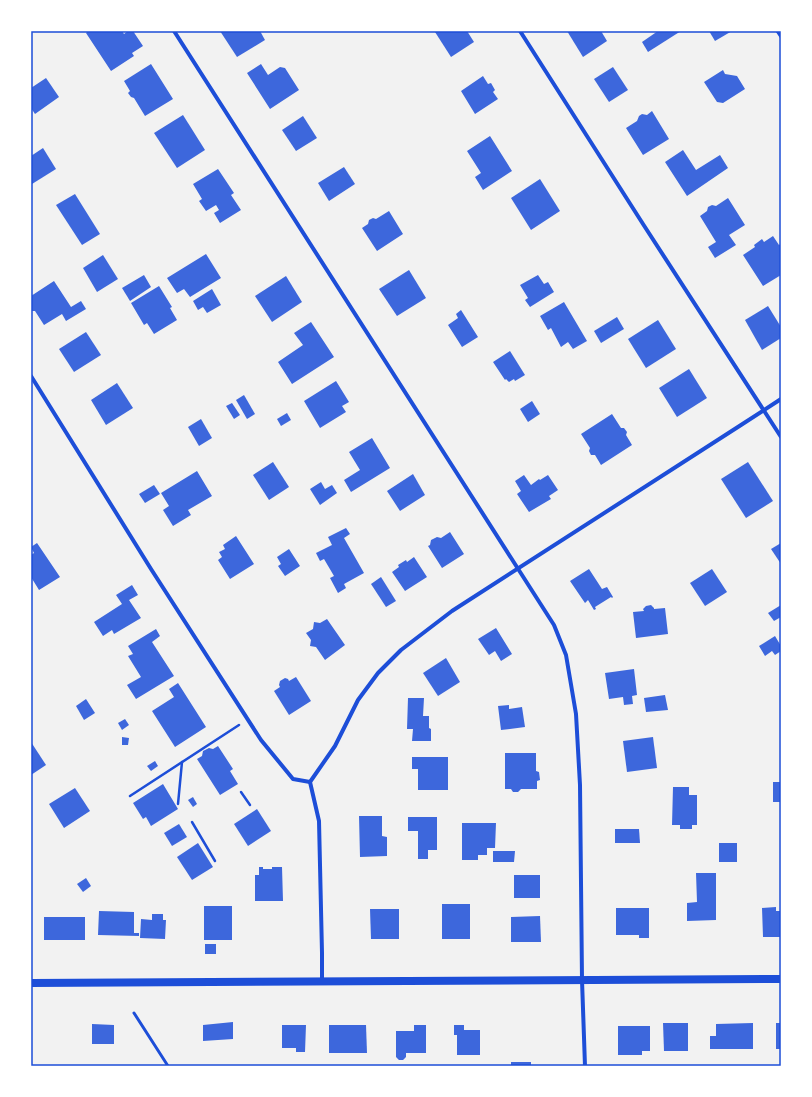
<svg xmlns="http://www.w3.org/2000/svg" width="812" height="1097" viewBox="0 0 812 1097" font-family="Commissioner,sans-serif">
<rect width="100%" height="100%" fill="#f2f2f2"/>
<g fill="#3d67dc">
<polygon points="88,31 122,31 124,34 128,31 133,31 143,46 132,53 134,56 111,71 86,33"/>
<polygon points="220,31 260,31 265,40 237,57"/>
<polygon points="437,31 467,31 474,42 451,57 435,32"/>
<polygon points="567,31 601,31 607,41 583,57"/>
<polygon points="658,31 681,31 648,52 642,42"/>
<polygon points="709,31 732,31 715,41"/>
<polygon points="151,64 173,99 145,116 134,98 131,97 128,93 130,91 124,81"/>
<polygon points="261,64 268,75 280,67 285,68 299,90 270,109 247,73"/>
<polygon points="613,67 628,90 609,102 594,79"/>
<polygon points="723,70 725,74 737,76 745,89 723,103 717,102 704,82"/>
<polygon points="483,76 488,84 491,83 495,90 493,92 498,99 475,114 461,91"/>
<polygon points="46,78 59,97 35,114 31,108 31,88"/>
<polygon points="652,111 669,139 643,155 626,128 637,121 639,116 642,114 647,115"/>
<polygon points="183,115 205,150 177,168 154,133"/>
<polygon points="303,116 317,138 296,151 282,130"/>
<polygon points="490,136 512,171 483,190 475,177 481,173 467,151"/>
<polygon points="43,148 56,169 32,184 31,156"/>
<polygon points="683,150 696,170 720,155 728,168 687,196 665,162"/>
<polygon points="344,167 355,184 329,201 318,183"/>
<polygon points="218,169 234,193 231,195 241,210 220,223 214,213 219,210 216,205 206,211 199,201 202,199 193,184"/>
<polygon points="540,179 560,211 531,230 511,198"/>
<polygon points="75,194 100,234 82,245 56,205"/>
<polygon points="728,198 745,225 729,235 736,245 715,258 708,247 716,242 700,216 707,211 708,207 712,205 716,206"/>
<polygon points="389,211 403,234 377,251 362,228 368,224 369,220 373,218 376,219"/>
<polygon points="773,236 779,245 781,244 781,275 763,286 743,255 755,247 754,245 762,239 764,242"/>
<polygon points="206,254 221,278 190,297 184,289 177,293 167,278"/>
<polygon points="103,255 118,279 97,292 83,268"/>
<polygon points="409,270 426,298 397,316 379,289"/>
<polygon points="144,275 151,287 130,301 122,288"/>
<polygon points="538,275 544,284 548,282 554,292 530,307 525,300 528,298 520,285"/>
<polygon points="286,276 302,302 272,322 255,296"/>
<polygon points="54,281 71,307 81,301 86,309 66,321 62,314 44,325 35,311 31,311 31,296"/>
<polygon points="159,286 172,307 170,308 177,320 154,334 147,323 144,325 131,303"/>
<polygon points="212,289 221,305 207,313 203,307 198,310 193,301"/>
<polygon points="564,302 587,341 573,349 568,342 561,347 551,328 548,330 540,316"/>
<polygon points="768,306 781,327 781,338 762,350 745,320"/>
<polygon points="461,310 478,337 462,347 448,325 458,318 456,314"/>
<polygon points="617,317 624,329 601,343 594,331"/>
<polygon points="658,320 676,349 646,368 628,339"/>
<polygon points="311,322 334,357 292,384 278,362 303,345 294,333"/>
<polygon points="86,332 101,355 74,372 59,349"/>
<polygon points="510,351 525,375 515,381 514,379 509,382 506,379 505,380 493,362"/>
<polygon points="689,369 707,398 677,417 659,388"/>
<polygon points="336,381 349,402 342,406 346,412 320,428 304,401"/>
<polygon points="117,383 133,408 106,425 91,400"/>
<polygon points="244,395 255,414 247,419 236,400"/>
<polygon points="532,401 540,414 528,422 520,409"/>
<polygon points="232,403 240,415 234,419 226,406"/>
<polygon points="287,413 291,420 281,426 277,419"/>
<polygon points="612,414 621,428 624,428 627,432 626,435 632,445 601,465 595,455 591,455 589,451 590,448 581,434"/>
<polygon points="201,419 212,438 199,446 188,427"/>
<polygon points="372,438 390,468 351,492 344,480 360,470 349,452"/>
<polygon points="273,462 289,487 269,500 253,475"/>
<polygon points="748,462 773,501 746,518 721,479"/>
<polygon points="197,471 212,496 188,510 191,515 173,526 163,510 169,506 161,493"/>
<polygon points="413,474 425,495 400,511 387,491"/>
<polygon points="524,475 531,485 539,479 540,480 548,475 558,490 549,496 551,499 529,512 517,494 521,491 515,481"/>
<polygon points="321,482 325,489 332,485 337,493 320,505 310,489"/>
<polygon points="154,485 160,494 145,503 139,494"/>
<polygon points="346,528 350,534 344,538 364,573 344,584 346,588 338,593 330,578 334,576 324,559 320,561 316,553 332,545 328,537"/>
<polygon points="450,532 464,554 442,568 428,546 430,545 431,540 437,537 441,538"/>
<polygon points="236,536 254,564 230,579 218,560 222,557 219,552 225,549 223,545"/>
<polygon points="37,543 60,577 39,590 31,577 31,555 34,553 31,547"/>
<polygon points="781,543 781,564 771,549"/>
<polygon points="289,549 300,566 285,576 278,566 281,564 277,557"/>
<polygon points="414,557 427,577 405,591 392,572 399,567 398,565 406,560 407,562"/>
<polygon points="589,569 602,589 607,587 613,597 612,598 611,597 595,607 596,609 594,610 588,600 585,603 570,581"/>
<polygon points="712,569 727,592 705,606 690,583"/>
<polygon points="381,577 396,601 386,607 371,584"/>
<polygon points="132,585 138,595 129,600 141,618 114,634 112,630 103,636 94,622 122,604 116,595"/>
<polygon points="651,605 654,608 654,609 665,608 668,634 636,638 633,612 644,611 643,609 646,606"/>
<polygon points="781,605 781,617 774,621 768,613"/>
<polygon points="327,619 345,645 325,660 316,647 310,646 311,640 306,633 313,629 314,622 320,623"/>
<polygon points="496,628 512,654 501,661 495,651 489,655 478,639"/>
<polygon points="156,629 160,636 152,642 174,676 136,699 127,685 141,677 128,656 133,654 128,646"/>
<polygon points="775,636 781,646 781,651 775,655 772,651 765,656 759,646"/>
<polygon points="446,658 460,682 438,696 423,673"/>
<polygon points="634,669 637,695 632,696 633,704 624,705 623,697 609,699 605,673"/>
<polygon points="296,677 311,701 289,715 274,691 280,687 279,685 280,681 285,678 288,679 289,681"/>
<polygon points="178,683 206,727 175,747 152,711 174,697 169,689"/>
<polygon points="665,695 668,710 646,712 644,698"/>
<polygon points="408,698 424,698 423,716 429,716 429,728 431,729 431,741 412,741 413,729 407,729"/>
<polygon points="86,699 95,713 84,720 76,706"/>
<polygon points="509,705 509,709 522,707 525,727 501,730 498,706"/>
<polygon points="125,719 129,725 122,730 118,723"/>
<polygon points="122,737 129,738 128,745 122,745"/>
<polygon points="653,737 657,768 627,772 623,741"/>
<polygon points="31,742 46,765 31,775"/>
<polygon points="218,746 233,769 230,771 238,784 220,795 197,759 202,756 203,751 209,748 213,749"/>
<polygon points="505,753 536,753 536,771 539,772 540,780 537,781 537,789 521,789 518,792 513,792 511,789 505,789"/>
<polygon points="412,757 448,757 448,790 418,790 418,769 412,769"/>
<polygon points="155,761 158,766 151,771 147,766"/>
<rect x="773" y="782" width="8" height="20"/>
<polygon points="163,784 178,809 151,826 146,817 143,819 133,803"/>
<polygon points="673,787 689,787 689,795 697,795 697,825 692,825 692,829 680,829 680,825 672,825"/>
<polygon points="75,788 90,811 64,828 49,804"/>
<polygon points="193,797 197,804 193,807 188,800"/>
<polygon points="257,809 271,831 248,846 234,824"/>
<polygon points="359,816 382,816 382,836 387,837 387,856 360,857"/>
<polygon points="408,817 437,817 437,850 428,850 428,859 418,859 418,831 408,831"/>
<polygon points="462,823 496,823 495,848 487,848 487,855 478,855 478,860 462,860"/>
<polygon points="179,824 187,837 172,846 164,833"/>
<polygon points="615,829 639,829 640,843 615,843"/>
<polygon points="198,843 213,867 192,880 177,857"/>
<rect x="719" y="843" width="18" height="19"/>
<polygon points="493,851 515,851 514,862 493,862"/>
<polygon points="259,867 263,867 263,869 272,869 272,867 282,867 283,901 255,901 255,875 259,875"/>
<polygon points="696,873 716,873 716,920 687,921 687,903 697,902"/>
<rect x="514" y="875" width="26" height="23"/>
<polygon points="86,878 91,886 83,892 77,884"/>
<rect x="442" y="904" width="28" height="35"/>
<rect x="204" y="906" width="28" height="34"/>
<polygon points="776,907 776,911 781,911 781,937 763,937 762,908"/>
<polygon points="616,908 649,908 649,938 639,938 639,935 616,935"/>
<polygon points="370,909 399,909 399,939 371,939"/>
<polygon points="99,911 134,912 134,933 139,933 139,936 98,935"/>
<polygon points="152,914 163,914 163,920 166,920 165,939 140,938 141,919 152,920"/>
<polygon points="540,916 541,942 511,942 511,917"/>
<rect x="44" y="917" width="41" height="23"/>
<rect x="205" y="944" width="11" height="10"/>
<polygon points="233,1022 233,1039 203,1041 203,1025"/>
<polygon points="663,1023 688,1023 688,1051 664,1051"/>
<polygon points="753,1023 753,1049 710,1049 710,1036 716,1036 716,1024"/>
<rect x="776" y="1023" width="5" height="26"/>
<polygon points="92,1024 114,1025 114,1044 92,1044"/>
<polygon points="282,1025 306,1025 305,1052 296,1052 296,1048 282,1048"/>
<polygon points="329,1025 366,1025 367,1053 329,1053"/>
<polygon points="414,1025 426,1025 426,1053 406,1053 406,1057 403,1060 399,1060 396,1057 396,1031 414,1031"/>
<polygon points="454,1025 464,1025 464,1030 480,1030 480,1055 457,1055 457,1035 454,1035"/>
<polygon points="618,1026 650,1026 650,1051 642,1051 642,1055 618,1055"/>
<rect x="511" y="1062" width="20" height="4"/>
</g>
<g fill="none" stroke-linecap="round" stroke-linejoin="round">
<g stroke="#1d4ed8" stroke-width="2.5">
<polyline points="241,792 250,805"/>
<polyline points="130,796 239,725"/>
<polyline points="178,804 182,762"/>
<polyline points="192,822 215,861"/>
</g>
<g stroke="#1d4ed8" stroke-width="3">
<polyline points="777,31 781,37"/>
<polyline points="134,1013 168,1066"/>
</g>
<g stroke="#1d4ed8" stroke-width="4">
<polyline points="174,31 554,625 566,655 576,714 580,785 582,980 585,1066"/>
<polyline points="520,31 643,224 781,437"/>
<polyline points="31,376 151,569 261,740 293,779 310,782"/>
<polyline points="322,981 322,953 319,821 310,782 335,746 358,700 378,673 401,650 452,611 741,425 781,399"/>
</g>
<polyline stroke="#1d4ed8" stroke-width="8" points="31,983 781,979"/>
</g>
<rect width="812" height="1097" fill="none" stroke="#ffffff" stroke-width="64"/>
<rect x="32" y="32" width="748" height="1033" fill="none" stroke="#1d4ed8" stroke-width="1.5"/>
</svg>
